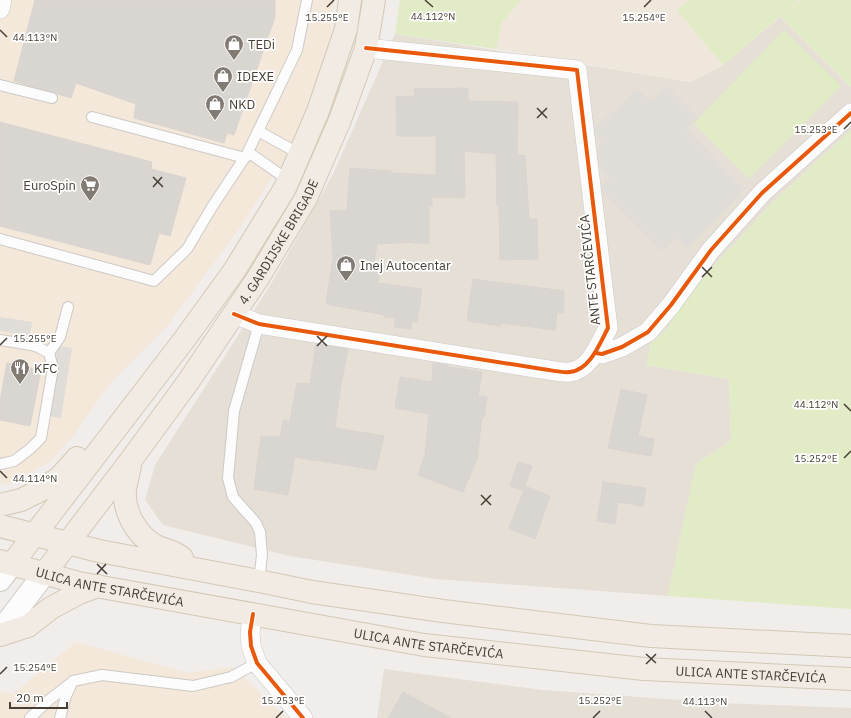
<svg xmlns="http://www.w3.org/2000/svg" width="851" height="718" viewBox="0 0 851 718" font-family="'IBM Plex Sans',sans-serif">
<rect width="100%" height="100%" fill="#f0edea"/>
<g fill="#e5dfd6">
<polygon points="780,16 851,87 851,130 773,202 695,286 665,331 651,343 646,365 729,379 731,441 696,464 668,596 436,579 290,556 163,525 145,500 155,465 271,284 333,174 395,34 691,82 723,65"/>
<polygon points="384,669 543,690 721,703 851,708 851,718 377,718"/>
</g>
<g fill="#f4e8db">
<polygon points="0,0 335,0 329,44 291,148 242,225 167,326 111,382 74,435 50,462 12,482 0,485"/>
<polygon points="76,642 188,673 233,667 287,718 0,718 0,692 13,694"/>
</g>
<g fill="#e0dcd8">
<polygon points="666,86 698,118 687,130 740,185 746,188 687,248 678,238 662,251 599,188 610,178 595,160 599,146 602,142 592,131 636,90 653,101"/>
<polygon points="0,317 32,322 30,336 0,331"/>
<polygon points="58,346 72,348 61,418 47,416"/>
</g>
<polygon fill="#efe7db" points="504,0 801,0 723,65 691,82 496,49"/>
<g fill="#e1ecc7">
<polygon points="400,0 521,0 502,22 496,49 395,34"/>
<polygon points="689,0 798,0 787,11 801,0 851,0 851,87 780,16 723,65 677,10"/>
<polygon points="784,30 841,86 749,179 694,123"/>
<polygon points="851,130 851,609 668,596 696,464 731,441 729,379 646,365 651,343 665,331 695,286 773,202"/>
</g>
<g fill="#d9d5d0" stroke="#d9d4cf">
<polygon points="35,0 275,0 275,17 234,135 227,133 224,143 134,118 136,104 76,83 71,98 14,81"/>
<polygon points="468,88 468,101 518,102 517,156 525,155 529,219 537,219 538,259 500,260 499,206 497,206 496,154 464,151 465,198 432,197 432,206 429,206 429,243 412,243 412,242 377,244 373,271 379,272 378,283 422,289 417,322 412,321 411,329 394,327 396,318 384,317 385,315 326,304 333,257 330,211 347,210 350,168 391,171 391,173 436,175 436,136 397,136 396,97 415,96 414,89"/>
<polygon points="0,122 152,162 151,169 186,178 170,236 159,233 150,265 0,226"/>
<polygon points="473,279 564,291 563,313 557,312 555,330 501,323 501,326 467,321"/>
<polygon points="316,344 348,349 340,390 335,428 384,436 376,470 295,457 288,495 254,489 261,436 280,437 283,420 290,421 297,383 310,384"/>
<polygon points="7,363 41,370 30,426 0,420 0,401"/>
<polygon points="433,363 448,365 448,367 482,372 478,396 487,397 484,417 482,417 477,459 463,492 418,475 425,455 429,414 395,408 400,377 432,382"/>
<polygon points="621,389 647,395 638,436 654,439 651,456 608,448"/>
<polygon points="518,462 532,466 525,486 550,496 535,539 509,528 524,490 510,486"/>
<polygon points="603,482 646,488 643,506 618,502 615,524 597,521"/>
<polygon points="403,692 451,718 388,718"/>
</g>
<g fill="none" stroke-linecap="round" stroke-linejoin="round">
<defs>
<g id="service">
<polyline points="0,85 52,98"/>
<polyline points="92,117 245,158"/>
<polyline points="258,131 300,154"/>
<polyline points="248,152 288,180"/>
<polyline points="0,239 154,281 187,249 212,207 247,154 297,50 307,0"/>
<polyline points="259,324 234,411 228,478 233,497 256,523 260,532 262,555 259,581"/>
<polyline points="0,340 31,345 38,347 49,353 53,368 41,438 30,449 14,461 0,464"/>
<polyline points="49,353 60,337 68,307"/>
<polyline points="30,718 49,700 71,683"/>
<polyline points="60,718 66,696 73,681 102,675 193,686 231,677 257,663"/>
</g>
<g id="minor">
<polyline points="0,9 2,0"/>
<path d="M234,314L259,324L542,369C551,370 561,373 570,372C590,370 600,343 608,328L577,70L366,48"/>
<polyline points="596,353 602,354 622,347 648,332 671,305 711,250 762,193 851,113"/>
<polyline points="253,614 250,632 251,646 257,663 303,718"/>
</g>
<g id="tertiary">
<polyline points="0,580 12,564"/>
<polyline points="0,632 44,574"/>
</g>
<g id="primary">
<path d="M130,465C129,473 126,482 125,490C123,511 136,534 154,545C163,550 175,551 182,558"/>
<polyline points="0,505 21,500 43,489 60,477 77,458"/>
<polyline points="0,526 99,551 259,581 312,592 443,611 651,636 851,646"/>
<path id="s1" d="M0,561L79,583L424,645L644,669L851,679"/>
<polyline points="12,564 184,340 234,271 285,188 318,111 346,29 350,0"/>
<path id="s2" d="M44,574L131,460L188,382L258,278L306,198L340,120L366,48L374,0"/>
<polyline points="0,635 28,626 51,608 79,593 98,586"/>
</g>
</defs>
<use href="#service" stroke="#cdc9c5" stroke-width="12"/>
<use href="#minor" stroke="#cdc9c5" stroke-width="20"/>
<use href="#tertiary" stroke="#cdc9c5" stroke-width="24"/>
<use href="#primary" stroke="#d4c8b5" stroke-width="24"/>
<use href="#service" stroke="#fdfcfc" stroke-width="10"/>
<use href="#minor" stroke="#fdfcfc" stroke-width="19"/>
<use href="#tertiary" stroke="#fdfcfc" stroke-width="22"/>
<use href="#primary" stroke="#f1ebe3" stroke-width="22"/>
<defs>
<g id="cycleway">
<path d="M234,314L259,324L542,369C551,370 561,373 570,372C590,370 600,343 608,328L577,70L366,48"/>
<polyline points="596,353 602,354 622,347 648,332 671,305 711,250 762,193 851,113"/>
<polyline points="253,614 250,632 251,646 257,663 303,718"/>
</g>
</defs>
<use href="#cycleway" stroke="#fff" stroke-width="6"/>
<use href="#cycleway" stroke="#e8590c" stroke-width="4"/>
</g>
<path fill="none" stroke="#473e34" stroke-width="1.5" d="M425,0L433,7M327,7L334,0M644,7L651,0M0,30L7,37M537,108L547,118M537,118L547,108M844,129L851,122M153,177L163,187M153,187L162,177M702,267L712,277M702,277L712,267M317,336L327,346M0,345L7,338M317,346L327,336M844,404L851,411M844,458L851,451M0,471L7,478M481,495L491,505M481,505L491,495M97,564L107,574M97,574L106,564M646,654L656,663M646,664L656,654M0,674L7,667M705,711L712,718M276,718L283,711M593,718L600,711"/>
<defs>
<symbol id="shop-pin" viewBox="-11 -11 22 30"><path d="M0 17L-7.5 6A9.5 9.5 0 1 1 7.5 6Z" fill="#827b74" stroke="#fff"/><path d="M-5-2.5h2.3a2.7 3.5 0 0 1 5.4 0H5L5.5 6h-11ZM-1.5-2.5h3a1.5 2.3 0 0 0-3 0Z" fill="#fff"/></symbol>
<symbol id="supermarket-pin" viewBox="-11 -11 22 30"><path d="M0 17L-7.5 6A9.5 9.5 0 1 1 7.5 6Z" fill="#827b74" stroke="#fff"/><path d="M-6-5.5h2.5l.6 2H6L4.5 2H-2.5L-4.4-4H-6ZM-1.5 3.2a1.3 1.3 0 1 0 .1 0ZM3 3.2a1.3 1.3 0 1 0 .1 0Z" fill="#fff"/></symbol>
<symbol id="restaurant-pin" viewBox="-11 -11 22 30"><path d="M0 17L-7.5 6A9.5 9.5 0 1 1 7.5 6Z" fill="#827b74" stroke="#fff"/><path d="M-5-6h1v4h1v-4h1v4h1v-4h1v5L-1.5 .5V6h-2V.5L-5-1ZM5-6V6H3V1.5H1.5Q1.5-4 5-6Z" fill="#fff"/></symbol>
</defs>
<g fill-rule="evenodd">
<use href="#shop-pin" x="223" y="33" width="22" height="30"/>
<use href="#shop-pin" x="212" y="65" width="22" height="30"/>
<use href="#shop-pin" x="204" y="93" width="22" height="30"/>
<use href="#supermarket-pin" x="79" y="174" width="22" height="30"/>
<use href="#shop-pin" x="335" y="254" width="22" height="30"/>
<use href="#restaurant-pin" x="9" y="357" width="22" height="30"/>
</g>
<g text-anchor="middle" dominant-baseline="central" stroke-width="3.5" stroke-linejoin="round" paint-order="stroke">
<g font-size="13" fill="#473e34" stroke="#fff" text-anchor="start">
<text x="248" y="44">TEDi</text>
<text x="237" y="76">IDEXE</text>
<text x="229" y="104">NKD</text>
<text x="76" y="185" text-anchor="end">EuroSpin</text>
<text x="360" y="265">Inej Autocentar</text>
<text x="34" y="368">KFC</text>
</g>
<g font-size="13" fill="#473e34" stroke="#fff">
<text stroke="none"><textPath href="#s2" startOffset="407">4. GARDIJSKE BRIGADE</textPath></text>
<text transform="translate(590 270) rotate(-96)">ANTE STARČEVIĆA</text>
<text stroke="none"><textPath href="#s1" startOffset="113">ULICA ANTE STARČEVIĆA</textPath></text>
<text stroke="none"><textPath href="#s1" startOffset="437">ULICA ANTE STARČEVIĆA</textPath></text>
<text stroke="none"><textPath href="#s1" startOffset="761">ULICA ANTE STARČEVIĆA</textPath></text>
</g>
</g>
<g font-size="10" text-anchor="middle" fill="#473e34" stroke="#fff" stroke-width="3.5" stroke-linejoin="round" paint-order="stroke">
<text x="433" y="20">44.112°N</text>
<text x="327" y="21">15.255°E</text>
<text x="644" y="21">15.254°E</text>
<text x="35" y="41">44.113°N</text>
<text x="816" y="133">15.253°E</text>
<text x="35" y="342">15.255°E</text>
<text x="816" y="408">44.112°N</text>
<text x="816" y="462">15.252°E</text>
<text x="35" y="482">44.114°N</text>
<text x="35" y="671">15.254°E</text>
<text x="283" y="704">15.253°E</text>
<text x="600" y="704">15.252°E</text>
<text x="705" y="705">44.113°N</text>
</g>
<path d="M10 702v6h57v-6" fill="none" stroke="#473e34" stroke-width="2"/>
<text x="16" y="702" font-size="12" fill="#473e34" stroke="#ffffff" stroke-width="3" paint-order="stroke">20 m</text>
</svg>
